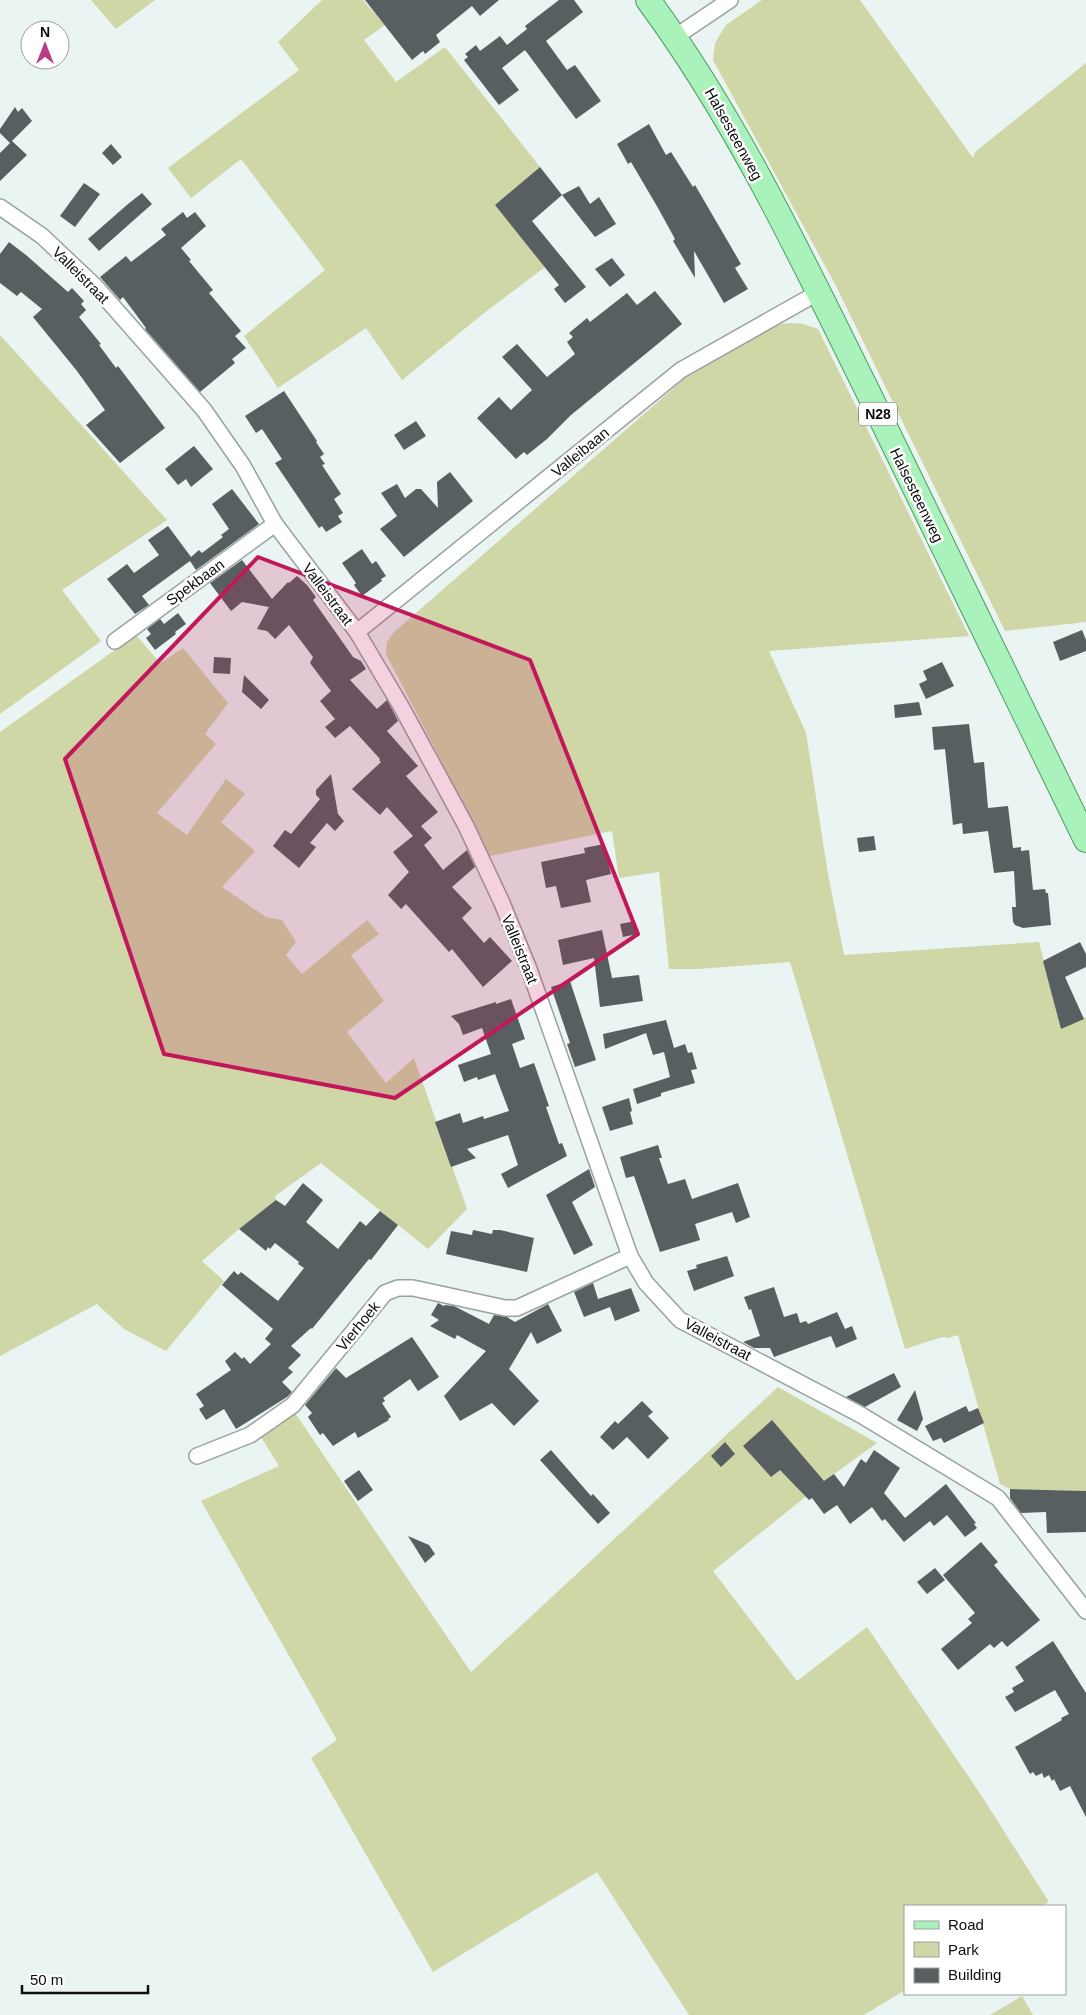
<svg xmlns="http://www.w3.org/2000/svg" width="1086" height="2015" viewBox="0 0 1086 2015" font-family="Arial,sans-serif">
<rect width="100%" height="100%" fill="#eaf4f2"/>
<g fill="#ced7a5">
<polygon points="91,0 155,0 116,29"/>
<polygon points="322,0 363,0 385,25 364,40 396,82 445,47 540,167 495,205 545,267 484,313 402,380 366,328 278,388 244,336 325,270 241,159 191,198 168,168 299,70 278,42"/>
<polygon points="762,0 860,0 973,158 975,152 1086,63 1086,622 1005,631 836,286 713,60 715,43 726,25"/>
<polygon points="791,323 803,324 818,329 969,636 769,651 806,733 828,874 844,955 1039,942 1061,1029 1086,1017 1086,1491 1010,1489 1000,1484 958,1335 948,1338 942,1337 905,1349 790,962 698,969 669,969 659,872 619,878 612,831 490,856 386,654 387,642 393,633 691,373 762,332 778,324"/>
<polygon points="0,335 167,520 62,590 101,641 0,714"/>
<polygon points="136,635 160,663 183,648 228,703 205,734 216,744 157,813 187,835 226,779 245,794 221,822 255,851 222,887 266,917 282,920 296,942 286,955 302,974 367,920 379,934 351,955 384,1001 347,1032 386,1083 414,1058 467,1209 428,1249 321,1163 275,1196 276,1200 239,1229 202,1261 224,1281 166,1351 124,1329 97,1304 0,1356 0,732"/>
<polygon points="778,1387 877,1443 834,1474 713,1571 797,1681 867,1627 981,1795 1049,1902 1042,1906 905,1906 905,1990 864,2015 689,2015 597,1872 433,1972 311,1758 337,1740 201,1501 279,1466 261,1437 295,1413 471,1672"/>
<polygon points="1022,1996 1033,2015 990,2015"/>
</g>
<g fill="#575f61">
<polygon points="365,0 499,0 480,16 472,6 436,35 440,42 425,54 423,51 412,60"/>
<polygon points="559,0 574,0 583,12 546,41 567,70 575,65 601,101 576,119 525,50 502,68 519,90 499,105 464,60 468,57 465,54 476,45 480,51 500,36 507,45 527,29 525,26"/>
<polygon points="15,107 18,112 22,108 32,121 12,141 27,155 0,181 0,153 10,143 0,133 0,129"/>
<polygon points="649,124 666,155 671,152 693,187 695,185 741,264 735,268 748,289 724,303 694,251 695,278 673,241 675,239 658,208 631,162 628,164 617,144"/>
<polygon points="111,144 122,157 113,165 102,153"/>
<polygon points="540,167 562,195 532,221 586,287 565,303 554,289 559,285 495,205"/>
<polygon points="84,183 100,194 75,227 60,216"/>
<polygon points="579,186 590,204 599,197 616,224 595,237 562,195"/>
<polygon points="142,193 152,204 99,251 88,239 128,204"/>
<polygon points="183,212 187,218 195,212 206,226 181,248 191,260 189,261 213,290 209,293 241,331 235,336 246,348 232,359 235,363 200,392 145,329 146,328 123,297 120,300 100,277 126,256 131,262 166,235 161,229"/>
<polygon points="9,242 26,255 68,292 72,288 84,301 81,304 86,310 79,317 101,344 99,345 116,368 118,366 165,428 120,463 86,425 105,410 77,371 33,317 42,309 21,292 17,296 0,283 0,254"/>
<polygon points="612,258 625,275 610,287 595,269"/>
<polygon points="655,291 682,324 571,415 547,439 527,455 524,452 516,459 477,418 499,397 511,410 532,390 502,357 517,344 547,377 575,354 567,342 573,337 569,333 587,318 590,322 627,293 637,305"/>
<polygon points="284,391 317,441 316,442 324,454 320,457 325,464 322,465 341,494 334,499 343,513 338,516 342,522 326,532 322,526 319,528 275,463 282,459 262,429 256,433 245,416"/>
<polygon points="416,421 426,436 404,450 394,435"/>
<polygon points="194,446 213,469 191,487 186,479 178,485 165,469"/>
<polygon points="450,472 473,501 404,557 380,529 397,516 381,493 397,484 405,498 416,489 421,489 438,508 437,482"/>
<polygon points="232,489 259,524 196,570 190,561 142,596 149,605 135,614 107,579 127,564 134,573 159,555 148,540 168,526 191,557 199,550 202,553 223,537 221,535 229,529 212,504"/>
<polygon points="362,549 372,564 376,561 386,576 381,579 382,581 362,596 354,585 356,583 342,563"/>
<polygon points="242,560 272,599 288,582 289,583 297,576 307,585 316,597 313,600 353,657 361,661 366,669 350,680 377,709 387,700 394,713 398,721 387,731 418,766 406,776 438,812 421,826 432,838 424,845 443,870 467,850 475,867 452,887 472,908 462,918 484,943 490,937 512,961 483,987 452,949 449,952 406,904 401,909 388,895 409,872 393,852 413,836 387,807 380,815 352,789 381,762 379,760 380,759 350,726 335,738 325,727 335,719 320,701 331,691 310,663 313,657 289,625 275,639 267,631 257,629 269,607 242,602 231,611 210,583"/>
<polygon points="178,613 186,624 175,632 176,634 155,650 146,638 151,634 147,629 160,619 164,624"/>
<polygon points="1082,630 1086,640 1086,651 1060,661 1053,642"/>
<polygon points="214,657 231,658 230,674 213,673"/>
<polygon points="942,662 954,686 926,699 919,684 927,680 923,671"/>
<polygon points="244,675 269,700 261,709 242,692"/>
<polygon points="919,702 922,715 895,718 894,705"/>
<polygon points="969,724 974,763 984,762 988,808 1008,806 1013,848 1021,847 1021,851 1029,850 1033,890 1045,889 1046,893 1048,893 1051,925 1023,928 1015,925 1013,922 1012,907 1016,907 1014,871 994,873 988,831 963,834 962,823 953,825 945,749 934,750 932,727"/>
<polygon points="331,774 338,814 344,821 335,831 327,823 310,843 316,847 299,868 273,846 285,830 291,834 320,799 316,795 316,790"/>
<polygon points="874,836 876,850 859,852 857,838"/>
<polygon points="604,844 611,874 586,880 591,902 561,908 556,886 546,888 541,862 585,853 584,848"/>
<polygon points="635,921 637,934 623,937 620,924"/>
<polygon points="602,930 612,978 639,975 643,1001 600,1007 594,958 563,965 558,940"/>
<polygon points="1080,942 1086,954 1086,967 1065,977 1084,1019 1061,1029 1043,961"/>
<polygon points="570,981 596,1060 575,1067 567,1044 570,1043 551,987"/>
<polygon points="511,999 525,1039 512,1044 520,1068 534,1063 549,1106 546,1107 559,1144 562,1143 567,1156 508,1188 501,1174 518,1165 508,1135 467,1149 476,1158 451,1167 435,1122 460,1113 463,1123 483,1116 484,1119 509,1111 495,1074 478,1080 477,1077 464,1082 458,1065 491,1054 482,1028 463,1035 459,1024 451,1016 496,1002 496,1004"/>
<polygon points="666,1020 674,1048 685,1044 688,1053 692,1052 697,1069 691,1070 695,1083 661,1093 661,1096 637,1104 633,1089 670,1077 664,1052 653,1055 646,1033 605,1049 603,1034"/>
<polygon points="629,1098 632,1111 630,1112 633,1124 610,1131 602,1107"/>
<polygon points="658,1145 662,1158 659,1158 668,1184 685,1179 692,1199 738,1183 750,1217 736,1223 732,1212 695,1224 700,1240 660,1252 634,1176 626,1178 620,1157"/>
<polygon points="589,1169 595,1187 572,1202 593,1245 574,1255 546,1195"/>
<polygon points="303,1183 323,1200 306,1222 338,1249 360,1221 366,1226 380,1211 398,1225 371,1260 369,1259 312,1329 311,1328 291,1346 301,1355 288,1368 293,1372 282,1382 292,1392 287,1397 236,1429 224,1409 206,1420 199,1409 204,1406 196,1394 231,1370 225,1361 235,1352 242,1359 244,1357 250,1364 271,1344 265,1339 273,1329 222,1285 234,1271 238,1275 241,1272 278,1301 304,1268 298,1264 299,1262 275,1243 270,1249 268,1247 266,1251 239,1229 276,1200 285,1206"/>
<polygon points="473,1230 492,1234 493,1230 500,1230 534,1238 527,1272 446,1254 451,1231 472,1235"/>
<polygon points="727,1256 734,1276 694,1291 687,1271 697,1268 696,1265"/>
<polygon points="593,1283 598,1299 631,1288 640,1311 615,1321 610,1307 584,1317 574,1292"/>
<polygon points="774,1287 784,1317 797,1313 800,1323 806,1321 808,1324 837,1312 845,1329 852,1326 857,1339 836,1348 831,1336 774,1357 770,1348 754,1348 743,1342 760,1336 751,1309 749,1310 744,1297"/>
<polygon points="438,1303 444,1306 445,1305 454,1306 489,1324 494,1315 507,1317 515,1322 548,1304 562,1331 537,1344 531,1332 509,1369 539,1401 514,1426 492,1403 460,1421 444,1396 486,1351 457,1335 455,1339 430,1326 439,1320 431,1315"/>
<polygon points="412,1337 439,1377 418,1391 410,1379 383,1398 385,1401 382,1403 391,1417 388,1419 389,1420 358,1438 355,1432 333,1446 323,1433 320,1435 308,1417 312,1413 305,1405 336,1368 346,1378"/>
<polygon points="894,1373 901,1387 865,1407 846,1397"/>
<polygon points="915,1390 923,1419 917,1431 897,1420"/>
<polygon points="642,1401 653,1412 648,1416 669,1438 648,1459 627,1437 613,1450 600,1437 615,1421 618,1424"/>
<polygon points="966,1406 969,1412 978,1408 984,1423 944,1443 941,1438 933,1441 925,1426"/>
<polygon points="772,1420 824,1481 834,1474 844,1487 861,1459 866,1463 874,1450 900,1468 884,1493 905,1518 946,1484 976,1523 974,1524 977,1528 965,1537 947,1515 934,1526 930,1521 904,1542 885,1519 882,1521 872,1507 850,1524 837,1505 824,1514 812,1498 809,1500 780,1470 771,1477 743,1446"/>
<polygon points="725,1442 735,1454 721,1467 711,1456"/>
<polygon points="551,1450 591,1496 593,1494 610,1513 598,1524 540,1460"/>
<polygon points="359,1470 373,1490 358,1501 344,1481"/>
<polygon points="1010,1489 1086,1491 1086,1532 1047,1533 1046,1512 1021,1513 1010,1498"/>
<polygon points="408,1536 429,1545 435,1554 425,1563"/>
<polygon points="981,1542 998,1562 994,1565 1040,1620 1007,1647 1002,1641 994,1648 990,1644 958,1670 941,1649 972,1623 968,1619 975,1613 943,1575"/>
<polygon points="935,1568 945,1580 927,1594 917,1582"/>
<polygon points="1053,1641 1086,1693 1086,1817 1070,1786 1060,1791 1054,1779 1052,1781 1049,1775 1044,1778 1042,1773 1036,1776 1033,1772 1030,1774 1015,1747 1062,1720 1061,1718 1069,1714 1055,1690 1015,1712 1005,1697 1014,1692 1012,1688 1024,1681 1015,1667"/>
</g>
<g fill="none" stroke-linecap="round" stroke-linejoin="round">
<defs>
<g id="street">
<polyline points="675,37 730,0"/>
<polyline points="0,207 42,236 95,286 204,410 243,466 275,524 357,632 402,708 466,826 502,903 529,969 630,1256 646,1283 680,1320 861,1415 998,1498 1086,1611"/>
<polyline points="357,632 681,370 819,292"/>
<polyline points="115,641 275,524"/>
<polyline points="197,1456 250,1435 293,1405 385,1293 398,1288 413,1288 505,1308 517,1308 630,1256"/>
</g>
<path id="primary" d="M648,0C738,122 802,259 869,394C941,543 1014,691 1086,840"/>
</defs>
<use href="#street" stroke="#99a2a0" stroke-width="18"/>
<use href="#primary" stroke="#4d9c60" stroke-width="26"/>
<use href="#street" stroke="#fff" stroke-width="15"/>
<use href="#primary" stroke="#a9f2bb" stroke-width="24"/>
</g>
<path fill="#c2185b" fill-opacity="0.2" stroke="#c2185b" stroke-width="4" stroke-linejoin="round" d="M258,557L530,660L638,934L395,1098L164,1054L65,759Z"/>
<g text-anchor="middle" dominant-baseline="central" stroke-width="5" stroke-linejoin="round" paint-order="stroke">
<rect fill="#fff" stroke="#545656" stroke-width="1" x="859" y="402.5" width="38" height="23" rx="4"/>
<g font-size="14" font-weight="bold" fill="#0b0e0d">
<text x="878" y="414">N28</text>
</g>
<g font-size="15" fill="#0b0e0d" stroke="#fff">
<text transform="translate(734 134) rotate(61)">Halsesteenweg</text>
<text transform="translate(81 275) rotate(45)">Valleistraat</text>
<text transform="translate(580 452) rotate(-39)">Valleibaan</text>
<text transform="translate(917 495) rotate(64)">Halsesteenweg</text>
<text transform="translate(195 582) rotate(-36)">Spekbaan</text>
<text transform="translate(328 594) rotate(53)">Valleistraat</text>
<text transform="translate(520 949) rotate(68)">Valleistraat</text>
<text transform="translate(358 1326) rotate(-51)">Vierhoek</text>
<text transform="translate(718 1339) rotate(28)">Valleistraat</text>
</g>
</g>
<rect x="904" y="1905" width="162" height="90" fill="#ffffff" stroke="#9d9f9e"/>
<rect x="914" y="1921" width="25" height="8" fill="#a9f2bb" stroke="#9d9f9e"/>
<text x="948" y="1930" font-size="15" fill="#0b0e0d">Road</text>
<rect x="914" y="1942" width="25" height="15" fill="#ced7a5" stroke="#9d9f9e"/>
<text x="948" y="1955" font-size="15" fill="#0b0e0d">Park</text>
<rect x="914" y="1968" width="25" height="15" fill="#575f61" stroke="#9d9f9e"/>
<text x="948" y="1980" font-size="15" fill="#0b0e0d">Building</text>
<g transform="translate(45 45)"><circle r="24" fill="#ffffff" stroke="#9d9f9e"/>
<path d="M0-4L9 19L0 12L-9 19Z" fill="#bb3b87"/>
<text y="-8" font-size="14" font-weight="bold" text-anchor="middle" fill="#0b0e0d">N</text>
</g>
<path d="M22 1985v8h126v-8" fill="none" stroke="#0b0e0d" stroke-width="2.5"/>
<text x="30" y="1985" font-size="15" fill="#0b0e0d" stroke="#ffffff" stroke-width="4" paint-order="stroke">50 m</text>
</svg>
